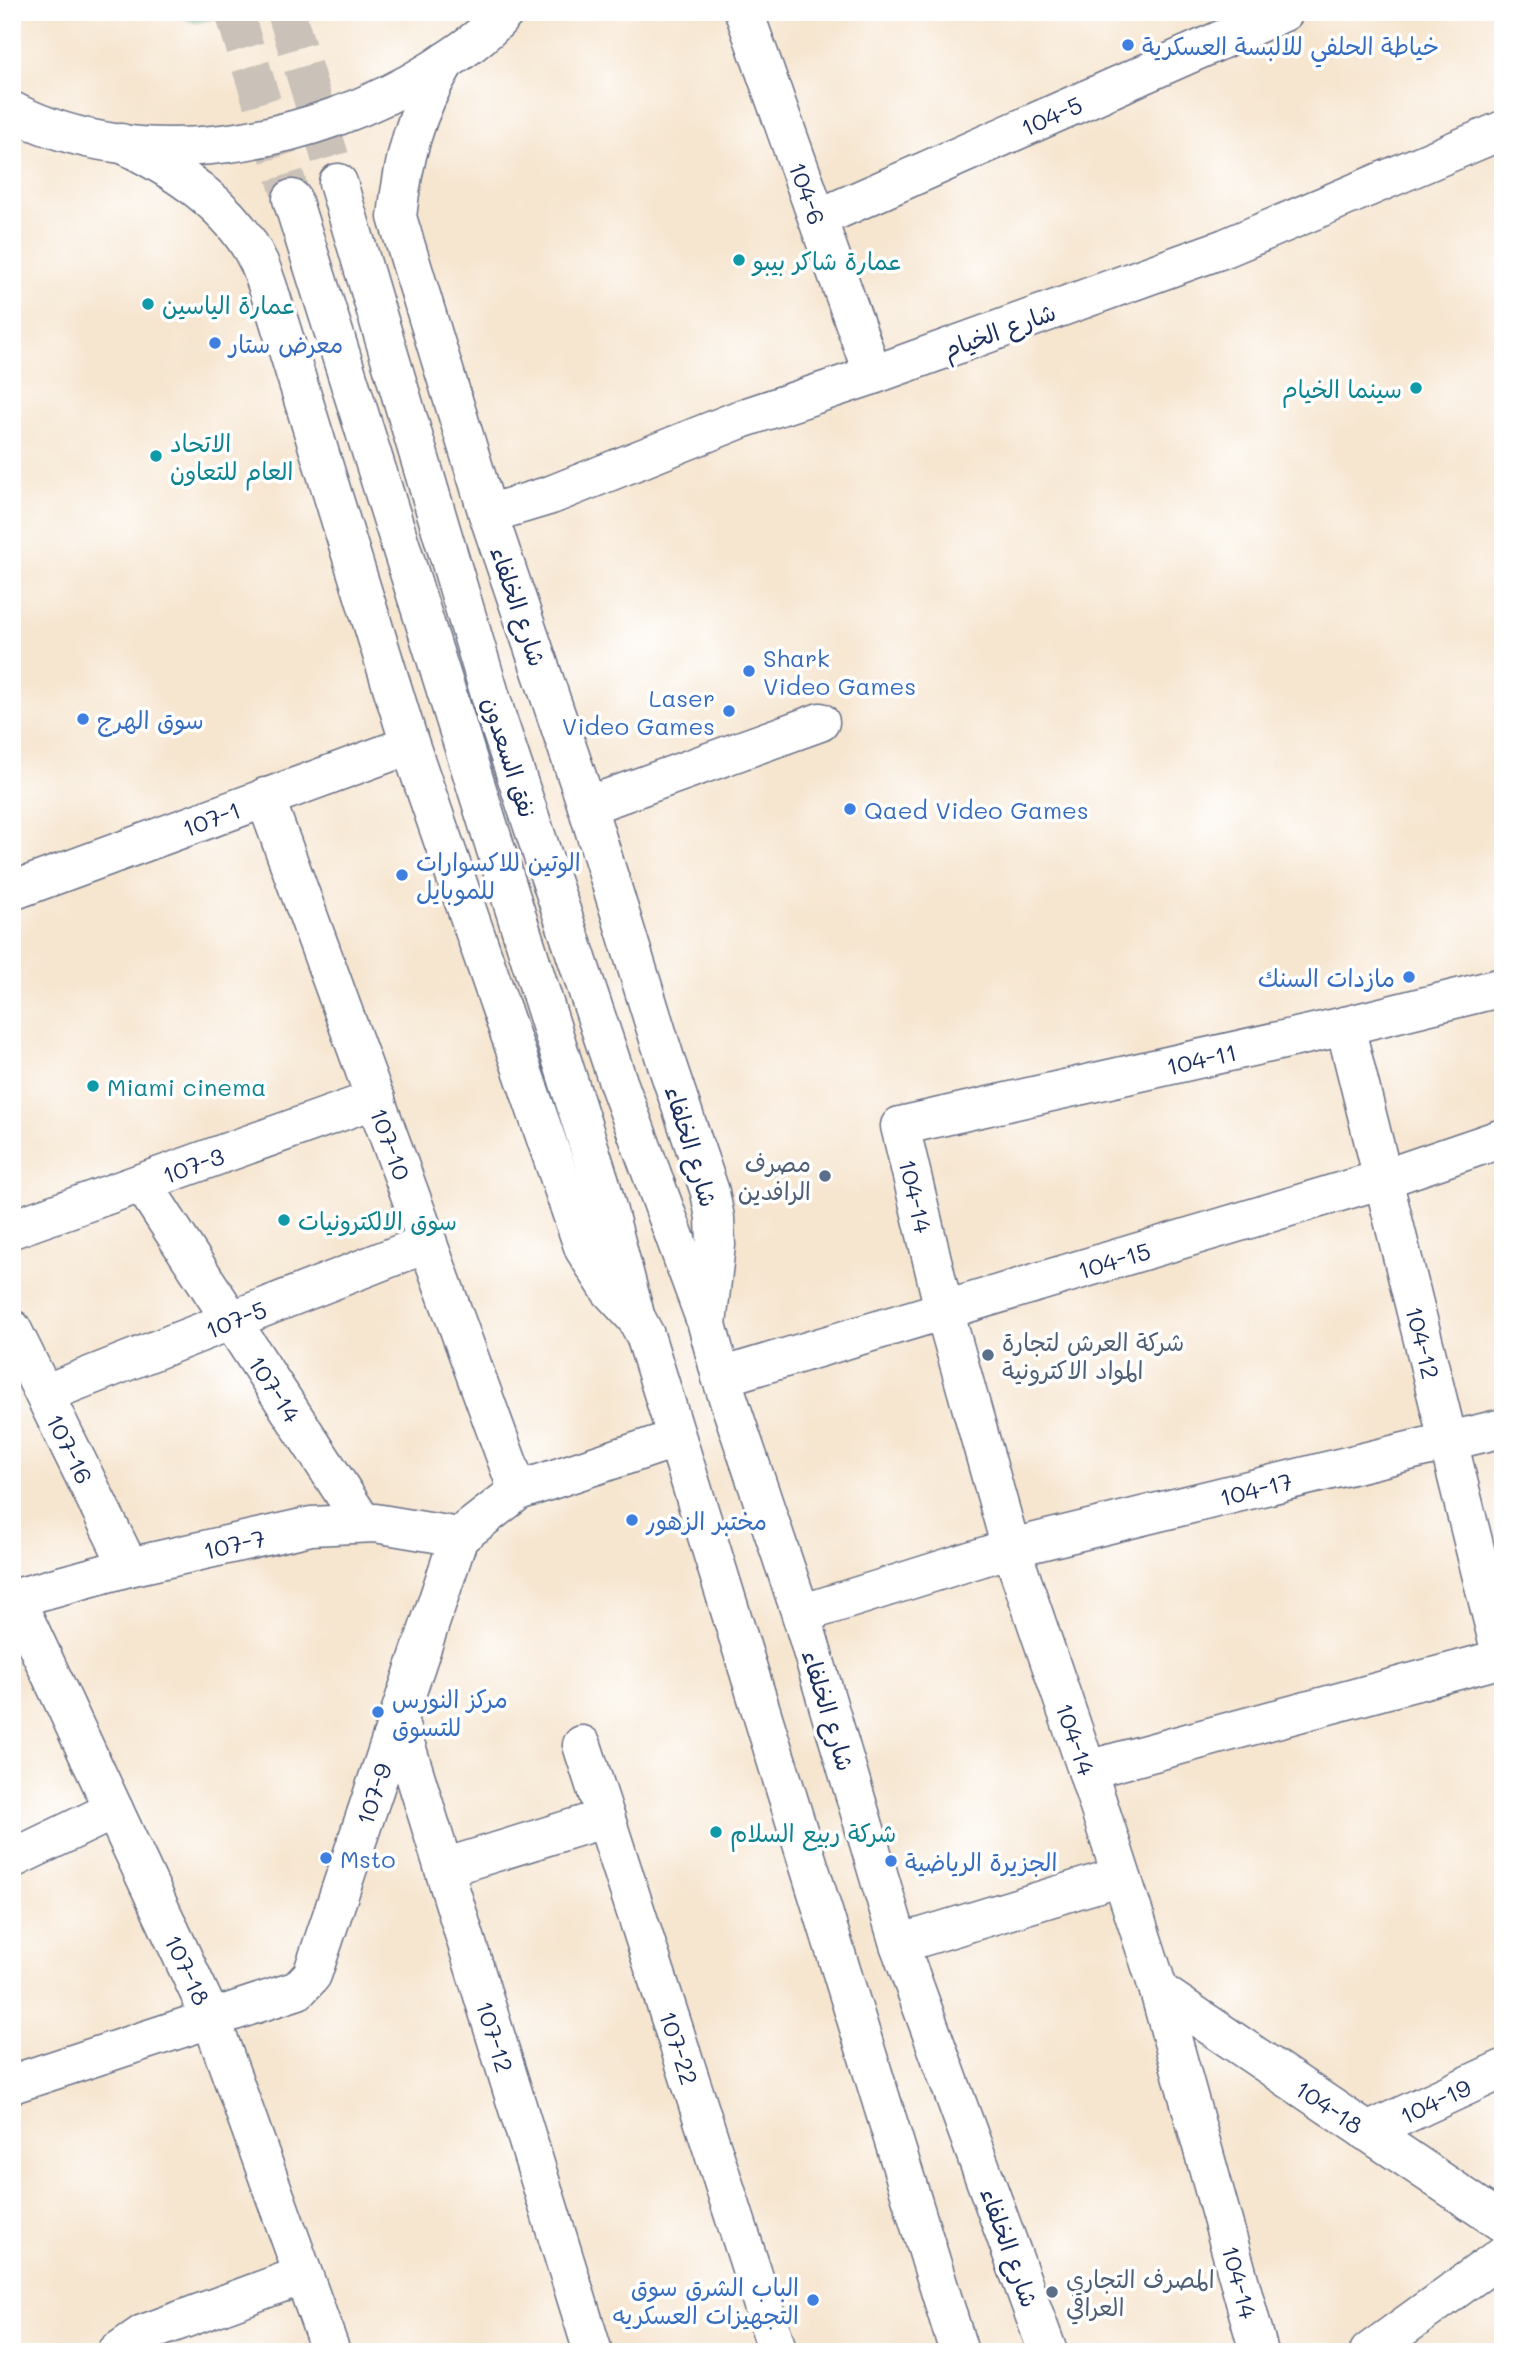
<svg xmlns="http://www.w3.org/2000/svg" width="1515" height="2364" viewBox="0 0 1515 2364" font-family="Mali,'Playpen Sans Arabic',sans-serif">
<rect width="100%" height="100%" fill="#fff"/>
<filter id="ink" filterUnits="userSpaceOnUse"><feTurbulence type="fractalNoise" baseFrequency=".0143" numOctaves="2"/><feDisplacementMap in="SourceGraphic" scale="14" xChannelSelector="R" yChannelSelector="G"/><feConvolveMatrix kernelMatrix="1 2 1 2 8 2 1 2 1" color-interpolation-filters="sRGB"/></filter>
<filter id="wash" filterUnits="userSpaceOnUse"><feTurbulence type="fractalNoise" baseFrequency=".00686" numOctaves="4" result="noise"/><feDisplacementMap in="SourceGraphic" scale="28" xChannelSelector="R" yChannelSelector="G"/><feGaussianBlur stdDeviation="1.57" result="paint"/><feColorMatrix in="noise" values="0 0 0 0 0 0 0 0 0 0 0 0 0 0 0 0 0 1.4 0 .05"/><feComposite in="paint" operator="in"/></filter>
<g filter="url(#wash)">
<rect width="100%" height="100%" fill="#f6e5cf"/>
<polygon fill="#85d99c" stroke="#50847d" stroke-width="2" points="145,12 209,12 211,19 195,22 178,15 145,14"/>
</g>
<g filter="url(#ink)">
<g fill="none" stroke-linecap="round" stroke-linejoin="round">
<g stroke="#cac1b8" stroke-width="38" stroke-dasharray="38 19" stroke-linecap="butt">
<polyline points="234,12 292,199"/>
<polyline points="286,12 338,183"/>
</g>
<defs>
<g id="minor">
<path id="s1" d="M744,12L873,375"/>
<path id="s2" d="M819,218L1284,12"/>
<polyline points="488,514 551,495 741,419 873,375 1225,248 1503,130"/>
<path id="s3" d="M265,797L518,1491"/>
<polyline points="587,806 820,722"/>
<path id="s4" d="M12,891L410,745"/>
<path id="s5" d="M1345,1026L1502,1658"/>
<path id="s6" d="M142,1183L363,1523"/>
<path id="s7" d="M12,1229L376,1099"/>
<path id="s8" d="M12,1329L129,1567"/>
<path id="s9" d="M721,1377L1383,1179L1503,1138"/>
<path id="s10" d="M44,1394L428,1243"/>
<path id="s11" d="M15,1598L211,2018L331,2352"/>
<path id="s12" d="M12,1599L129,1567L311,1526L375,1523L459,1537"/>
<path id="s13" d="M801,1614L1011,1548L1503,1428"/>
<path id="s14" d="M398,1720L593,2352"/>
<path id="s15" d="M582,1745L778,2352"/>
<polyline points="1087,1770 1503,1658"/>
<polyline points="12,1859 114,1810"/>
<polyline points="444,1868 606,1818"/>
<polyline points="899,1944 1121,1876"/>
<path id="s16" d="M1159,1991L1503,2223"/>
<path id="s17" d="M12,2084L298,1990L312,1975L459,1537L518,1491L675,1439"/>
<path id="s18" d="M1367,2132L1503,2069"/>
<polyline points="117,2352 143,2334 303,2275"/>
<path id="s19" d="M1259,2352L1159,1991L1087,1770L1011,1548L944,1310L900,1126L1345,1026L1503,987"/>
<polyline points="1369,2352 1503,2255"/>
</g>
<g id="major">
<path d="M446,61C415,112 403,159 397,217L488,514L587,806L667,1065L710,1192L715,1218L716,1245L707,1324L721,1377L801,1614L899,1944L1048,2352"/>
<path d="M12,111C142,178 315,144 434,69C459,53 486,35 505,12"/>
<path d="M121,143C174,169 233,206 259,263C266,279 271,298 277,315L410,745L584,1249L610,1290L636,1318L645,1335L959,2352"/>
<polyline points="338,183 497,718 618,1082 705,1319"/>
<polyline points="292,199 601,1185 634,1311"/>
</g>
</defs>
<use href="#minor" stroke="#686f86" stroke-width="41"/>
<use href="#major" stroke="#686f86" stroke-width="41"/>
<use href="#minor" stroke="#fff" stroke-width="38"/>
<use href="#major" stroke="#fff" stroke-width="38"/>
</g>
</g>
<g fill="#3f7fe0" stroke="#fff" stroke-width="2.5">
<circle cx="1128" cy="45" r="7"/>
<circle cx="215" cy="343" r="7"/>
<circle cx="749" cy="671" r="7"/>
<circle cx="729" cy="711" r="7"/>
<circle cx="83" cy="719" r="7"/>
<circle cx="850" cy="809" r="7"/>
<circle cx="402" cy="875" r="7"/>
<circle cx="1409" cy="977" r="7"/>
<circle cx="632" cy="1520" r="7"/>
<circle cx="378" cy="1712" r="7"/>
<circle cx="326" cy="1858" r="7"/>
<circle cx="891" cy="1861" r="7"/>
<circle cx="813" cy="2300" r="7"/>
</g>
<g fill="#0f9aa8" stroke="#fff" stroke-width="2.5">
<circle cx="739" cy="260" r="7"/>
<circle cx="148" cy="304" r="7"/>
<circle cx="1416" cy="388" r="7"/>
<circle cx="156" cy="456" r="7"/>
<circle cx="93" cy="1086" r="7"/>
<circle cx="284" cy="1220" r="7"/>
<circle cx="716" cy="1832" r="7"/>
</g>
<g fill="#5c6f8a" stroke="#fff" stroke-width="2.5">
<circle cx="825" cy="1176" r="7"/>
<circle cx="988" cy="1355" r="7"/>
<circle cx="1052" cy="2292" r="7"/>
</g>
<g text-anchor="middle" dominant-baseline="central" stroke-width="7" stroke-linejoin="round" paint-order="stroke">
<g font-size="24" fill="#366cbe" stroke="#fff" text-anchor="start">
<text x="1142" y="45">خياطة الحلفي للالبسة العسكرية</text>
<text x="229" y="343">معرض ستار</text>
<text x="763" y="657">Shark<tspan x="763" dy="28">Video Games</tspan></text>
<text x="715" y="697" text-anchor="end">Laser<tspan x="715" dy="28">Video Games</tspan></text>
<text x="97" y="719">سوق الهرج</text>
<text x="864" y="809">Qaed Video Games</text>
<text x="416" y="861">الوتين للاكسوارات<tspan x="416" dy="28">للموبايل</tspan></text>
<text x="1395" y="977" text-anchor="end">مازدات السنك</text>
<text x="646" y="1520">مختبر الزهور</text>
<text x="392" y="1698">مركز النورس<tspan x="392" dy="28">للتسوق</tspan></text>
<text x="340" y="1858">Msto</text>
<text x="905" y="1861">الجزيرة الرياضية</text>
<text x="799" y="2286" text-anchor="end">الباب الشرق سوق<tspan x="799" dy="28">التجهيزات العسكريه</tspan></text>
</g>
<g font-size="24" fill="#1b2f5e" stroke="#fff">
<text stroke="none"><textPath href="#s2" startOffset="254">104-5</textPath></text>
<text stroke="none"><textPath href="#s1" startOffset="192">104-6</textPath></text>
<text transform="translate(999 330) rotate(-20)">شارع الخيام</text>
<text transform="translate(519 606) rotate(71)">شارع الخلفاء</text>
<text transform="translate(510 757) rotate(72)">نفق السعدون</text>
<text stroke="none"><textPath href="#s4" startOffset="212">107-1</textPath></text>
<text stroke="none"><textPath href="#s19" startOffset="1587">104-11</textPath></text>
<text stroke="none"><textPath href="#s3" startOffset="369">107-10</textPath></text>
<text transform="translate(692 1146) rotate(73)">شارع الخلفاء</text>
<text stroke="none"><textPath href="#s7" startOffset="192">107-3</textPath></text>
<text transform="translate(916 1196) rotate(77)">104-14</text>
<text stroke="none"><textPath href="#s9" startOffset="410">104-15</textPath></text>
<text stroke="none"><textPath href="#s10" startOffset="206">107-5</textPath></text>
<text stroke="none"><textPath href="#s5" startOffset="326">104-12</textPath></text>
<text stroke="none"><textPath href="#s6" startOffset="245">107-14</textPath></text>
<text stroke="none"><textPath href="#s8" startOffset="133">107-16</textPath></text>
<text stroke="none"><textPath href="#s13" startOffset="472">104-17</textPath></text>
<text stroke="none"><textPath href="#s12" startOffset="229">107-7</textPath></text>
<text transform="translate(829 1710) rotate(73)">شارع الخلفاء</text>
<text transform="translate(1076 1739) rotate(71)">104-14</text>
<text stroke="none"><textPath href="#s17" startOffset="513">107-9</textPath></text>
<text stroke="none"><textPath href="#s11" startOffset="410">107-18</textPath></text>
<text stroke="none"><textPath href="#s14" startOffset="331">107-12</textPath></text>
<text stroke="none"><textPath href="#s15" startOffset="318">107-22</textPath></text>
<text stroke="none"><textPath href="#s18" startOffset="75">104-19</textPath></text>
<text stroke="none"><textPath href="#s16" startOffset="206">104-18</textPath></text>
<text transform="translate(1010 2247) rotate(70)">شارع الخلفاء</text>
<text transform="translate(1240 2282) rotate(75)">104-14</text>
</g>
<g font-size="24" fill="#0d838f" stroke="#fff" text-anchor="start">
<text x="753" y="260">عمارة شاكر بيبو</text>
<text x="162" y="304">عمارة الياسين</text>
<text x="1402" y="388" text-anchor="end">سينما الخيام</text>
<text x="170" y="442">الاتحاد<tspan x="170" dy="28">العام للتعاون</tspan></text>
<text x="107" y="1086">Miami cinema</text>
<text x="298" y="1220">سوق الالكترونيات</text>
<text x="730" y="1832">شركة ربيع السلام</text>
</g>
<g font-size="24" fill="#4e5e75" stroke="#fff" text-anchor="start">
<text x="811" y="1162" text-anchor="end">مصرف<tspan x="811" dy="28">الرافدين</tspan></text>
<text x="1002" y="1341">شركة العرش لتجارة<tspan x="1002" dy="28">المواد الاكترونية</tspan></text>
<text x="1066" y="2278">المصرف التجاري<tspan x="1066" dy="28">العراقي</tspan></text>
</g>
</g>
<rect width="1515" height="2364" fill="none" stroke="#fff" stroke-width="42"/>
</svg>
